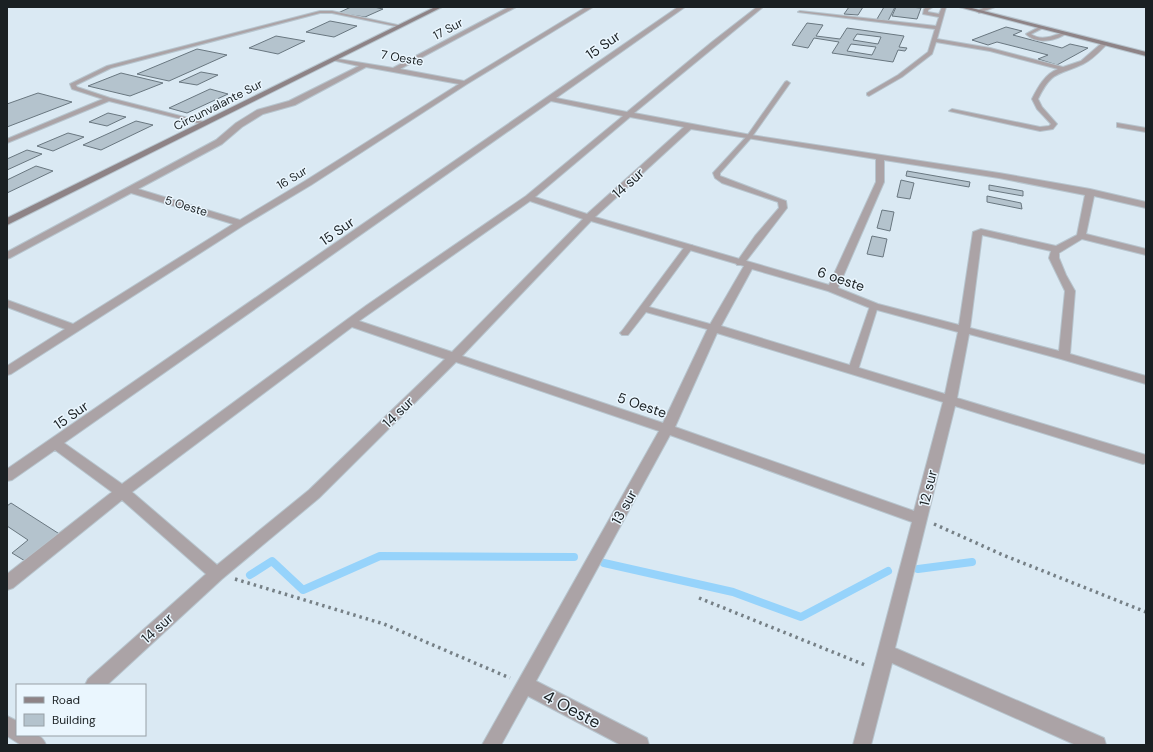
<svg xmlns="http://www.w3.org/2000/svg" width="1153" height="752" viewBox="0 0 1153 752" font-family="'DM Sans',sans-serif">
<rect width="100%" height="100%" fill="#dae9f3"/>
<g fill="none" stroke-linecap="round" stroke-linejoin="round">
<g stroke="#96d3fb" stroke-width="8">
<polyline points="604,563 733,592 801,617 888,571"/>
<polyline points="918,569 972,562"/>
<polyline points="250,575 272,561 303,590 380,556 574,557"/>
</g>
</g>
<g fill="#b4c3cd" stroke="#697780" fill-rule="evenodd">
<polygon points="351,7 374,7 383,9 365,17 338,13"/>
<polygon points="849,7 863,7 858,15 844,14"/>
<polygon points="884,7 895,7 888,21 877,19"/>
<polygon points="896,7 910,7 921,8 917,19 892,16"/>
<polygon points="330,21 357,26 334,37 306,32"/>
<path d="M807,23L823,25L816,36L840,39L847,28L904,36L899,47L907,48L905,51L898,50L893,62L832,53L839,42L814,38L808,48L792,45ZM857,34L881,37L878,44L853,40ZM851,44L876,47L872,55L847,51Z"/>
<polygon points="1006,27 1022,31 1013,35 1062,48 1070,44 1088,48 1057,65 1038,59 1048,55 997,42 988,45 972,40"/>
<polygon points="276,36 305,41 278,54 249,48"/>
<polygon points="197,49 227,55 169,81 137,74"/>
<polygon points="201,72 218,75 197,85 179,82"/>
<polygon points="121,73 163,83 130,96 88,86"/>
<polygon points="210,89 228,94 187,113 169,108"/>
<polygon points="38,93 72,102 7,127 7,104"/>
<polygon points="108,113 126,117 107,126 89,122"/>
<polygon points="136,121 153,125 101,150 83,145"/>
<polygon points="68,133 84,137 53,151 37,146"/>
<polygon points="27,150 42,154 7,170 7,159"/>
<polygon points="36,166 53,171 7,193 7,180"/>
<polygon points="907,171 970,182 969,187 906,176"/>
<polygon points="901,180 914,183 910,199 897,197"/>
<polygon points="989,185 1023,191 1023,196 989,190"/>
<polygon points="987,196 1021,203 1022,209 987,202"/>
<polygon points="882,210 894,212 890,231 877,228"/>
<polygon points="872,236 887,239 883,257 867,254"/>
<polygon points="11,503 61,535 30,564 12,553 28,540 7,526 7,506"/>
</g>
<g fill="none" stroke-linecap="round" stroke-linejoin="round">
<defs>
<g id="service">
<path d="M927,7H933L928,10V12L939,14L942,7H946L937,39L990,48L1063,67L1081,61L1103,42L1108,43C1101,50 1092,60 1083,64C1058,76 1052,70 1038,99L1042,107L1057,124L1053,129L1040,131L949,111L952,109L1040,127L1049,126L1051,124L1037,109L1032,99C1038,87 1045,74 1058,69L990,51L936,42L932,54L902,77L869,96L867,95V93L898,75L928,52L935,29L798,12L800,11L936,26L939,17L923,14L924,9Z"/>
<polygon points="320,11 332,11 402,26 400,27 332,13 320,13 111,68 76,85 77,87 110,98 208,123 205,125 109,101 7,143 7,139 103,99 72,89 70,84 107,66"/>
<path d="M1041,26L1043,28L1031,34C1042,42 1054,35 1065,32L1067,33C1056,41 1037,45 1026,34Z"/>
<polygon points="787,81 790,83 751,138 720,173 720,176 728,179 786,201 787,208 743,265 737,265 736,263 755,236 779,208 778,202 722,183 715,178 713,173 747,136 785,82"/>
<polygon points="686,245 692,245 693,247 649,307 717,326 719,328 717,330 714,331 646,312 628,335 622,335 620,333 622,331"/>
<polygon points="874,303 878,306 858,370 853,373 849,372 848,370 870,306"/>
</g>
<g id="minor">
<path d="M509,7H516L400,69L464,81L586,7H593L467,84L311,185L244,225L11,374L7,375V366L65,329L7,307V300L73,324L233,224L131,193L10,258L7,259V252L216,140L236,123L257,110L289,101L359,66L332,60V58L393,68ZM366,67L459,84L305,181L240,220L138,189L222,144L242,127L263,114L295,105Z"/>
<path d="M678,7H685L556,98L627,112L712,42L757,7H763L634,113L751,135L999,173L1090,189L1146,202V208L1094,196L1086,234L1146,249V255L1082,239L1059,253V258L1066,275L1075,291L1070,354L1146,376V384L1061,359L969,334L957,398L1146,455V463L1143,464L955,406L895,648L1104,738L1106,745H1076L892,663L871,745H853L912,522L670,435L536,681L647,738L649,745H621L528,696L501,745H482L659,431L456,362L319,498L222,579L107,685H85L88,679L206,574L122,500L13,588L7,590V574L112,492L55,450L12,480L7,481V469ZM551,101L623,116L526,196L367,305L122,484L64,443ZM630,117L684,127L587,214L535,197ZM691,129L876,159V182L829,285L595,217ZM884,160L999,178L1085,195L1077,235L1056,246L981,229L973,232L959,325L878,304L838,288L884,182ZM530,201L583,219L452,352L359,321ZM591,221L744,266L708,328L663,423L462,356ZM982,235L1051,251L1049,258L1065,291L1059,351L970,328ZM752,269L828,291L870,308L958,332L945,394L721,326ZM352,327L445,359L309,490L217,565L132,492ZM717,333L943,402L914,511L675,427Z"/>
<polygon points="986,7 995,7 979,13 976,11"/>
<polygon points="1117,123 1146,128 1146,132 1117,127"/>
<path d="M7,716L17,721V735C30,735 41,731 46,745H21L7,736Z"/>
</g>
<g id="secondary">
<polygon points="435,7 442,7 7,225 7,218"/>
<polygon points="959,7 968,7 1146,52 1146,56"/>
</g>
</defs>
<use href="#service" stroke="#b7c5ce" stroke-width="2"/>
<use href="#minor" stroke="#b7c5ce" stroke-width="2"/>
<use href="#secondary" stroke="#b7c5ce" stroke-width="2"/>
<g stroke="#768086" stroke-width="3.5" stroke-dasharray="2.5 4" stroke-linecap="butt">
<polyline points="934,524 1003,555 1146,612"/>
<polyline points="235,579 384,624 510,678"/>
<polyline points="699,598 865,665"/>
</g>
<use href="#service" fill="#aba3a6" fill-rule="evenodd"/>
<use href="#minor" fill="#aba3a6" fill-rule="evenodd"/>
<use href="#secondary" fill="#8e8386" fill-rule="evenodd"/>
</g>
<g text-anchor="middle" dominant-baseline="central" stroke-width="3" stroke-linejoin="round" paint-order="stroke">
<g font-size="12" fill="#1a2023" stroke="#eaf6fe">
<text transform="translate(448 29) rotate(-28)">17 Sur</text>
<text transform="translate(402 58) rotate(10)">7 Oeste</text>
<text transform="translate(218 105) rotate(-27)">Circunvalante Sur</text>
<text transform="translate(292 178) rotate(-31)">16 Sur</text>
<text transform="translate(186 206) rotate(17)">5 Oeste</text>
</g>
<g font-size="14" fill="#1a2023" stroke="#eaf6fe">
<text transform="translate(603 45) rotate(-35)">15 Sur</text>
<text transform="translate(628 183) rotate(-42)">14 sur</text>
<text transform="translate(337 231) rotate(-35)">15 Sur</text>
<text transform="translate(841 279) rotate(19)">6 oeste</text>
<text transform="translate(642 405) rotate(19)">5 Oeste</text>
<text transform="translate(398 412) rotate(-44)">14 sur</text>
<text transform="translate(71 415) rotate(-35)">15 Sur</text>
<text transform="translate(928 488) rotate(-76)">12 sur</text>
<text transform="translate(624 507) rotate(-61)">13 sur</text>
<text transform="translate(157 628) rotate(-42)">14 sur</text>
</g>
<g font-size="17" fill="#1a2023" stroke="#eaf6fe">
<text transform="translate(572 709) rotate(28)">4 Oeste</text>
</g>
</g>
<rect width="1153" height="752" fill="none" stroke="#1a2023" stroke-width="16"/>
<rect x="16" y="684" width="130" height="52" fill="#eaf6fe" stroke="#97a0a6"/>
<rect x="24" y="697" width="20" height="6" fill="#8e8386" stroke="#97a0a6"/>
<text x="52" y="704" font-size="12" fill="#1a2023">Road</text>
<rect x="24" y="714" width="20" height="12" fill="#b4c3cd" stroke="#97a0a6"/>
<text x="52" y="724" font-size="12" fill="#1a2023">Building</text>
</svg>
